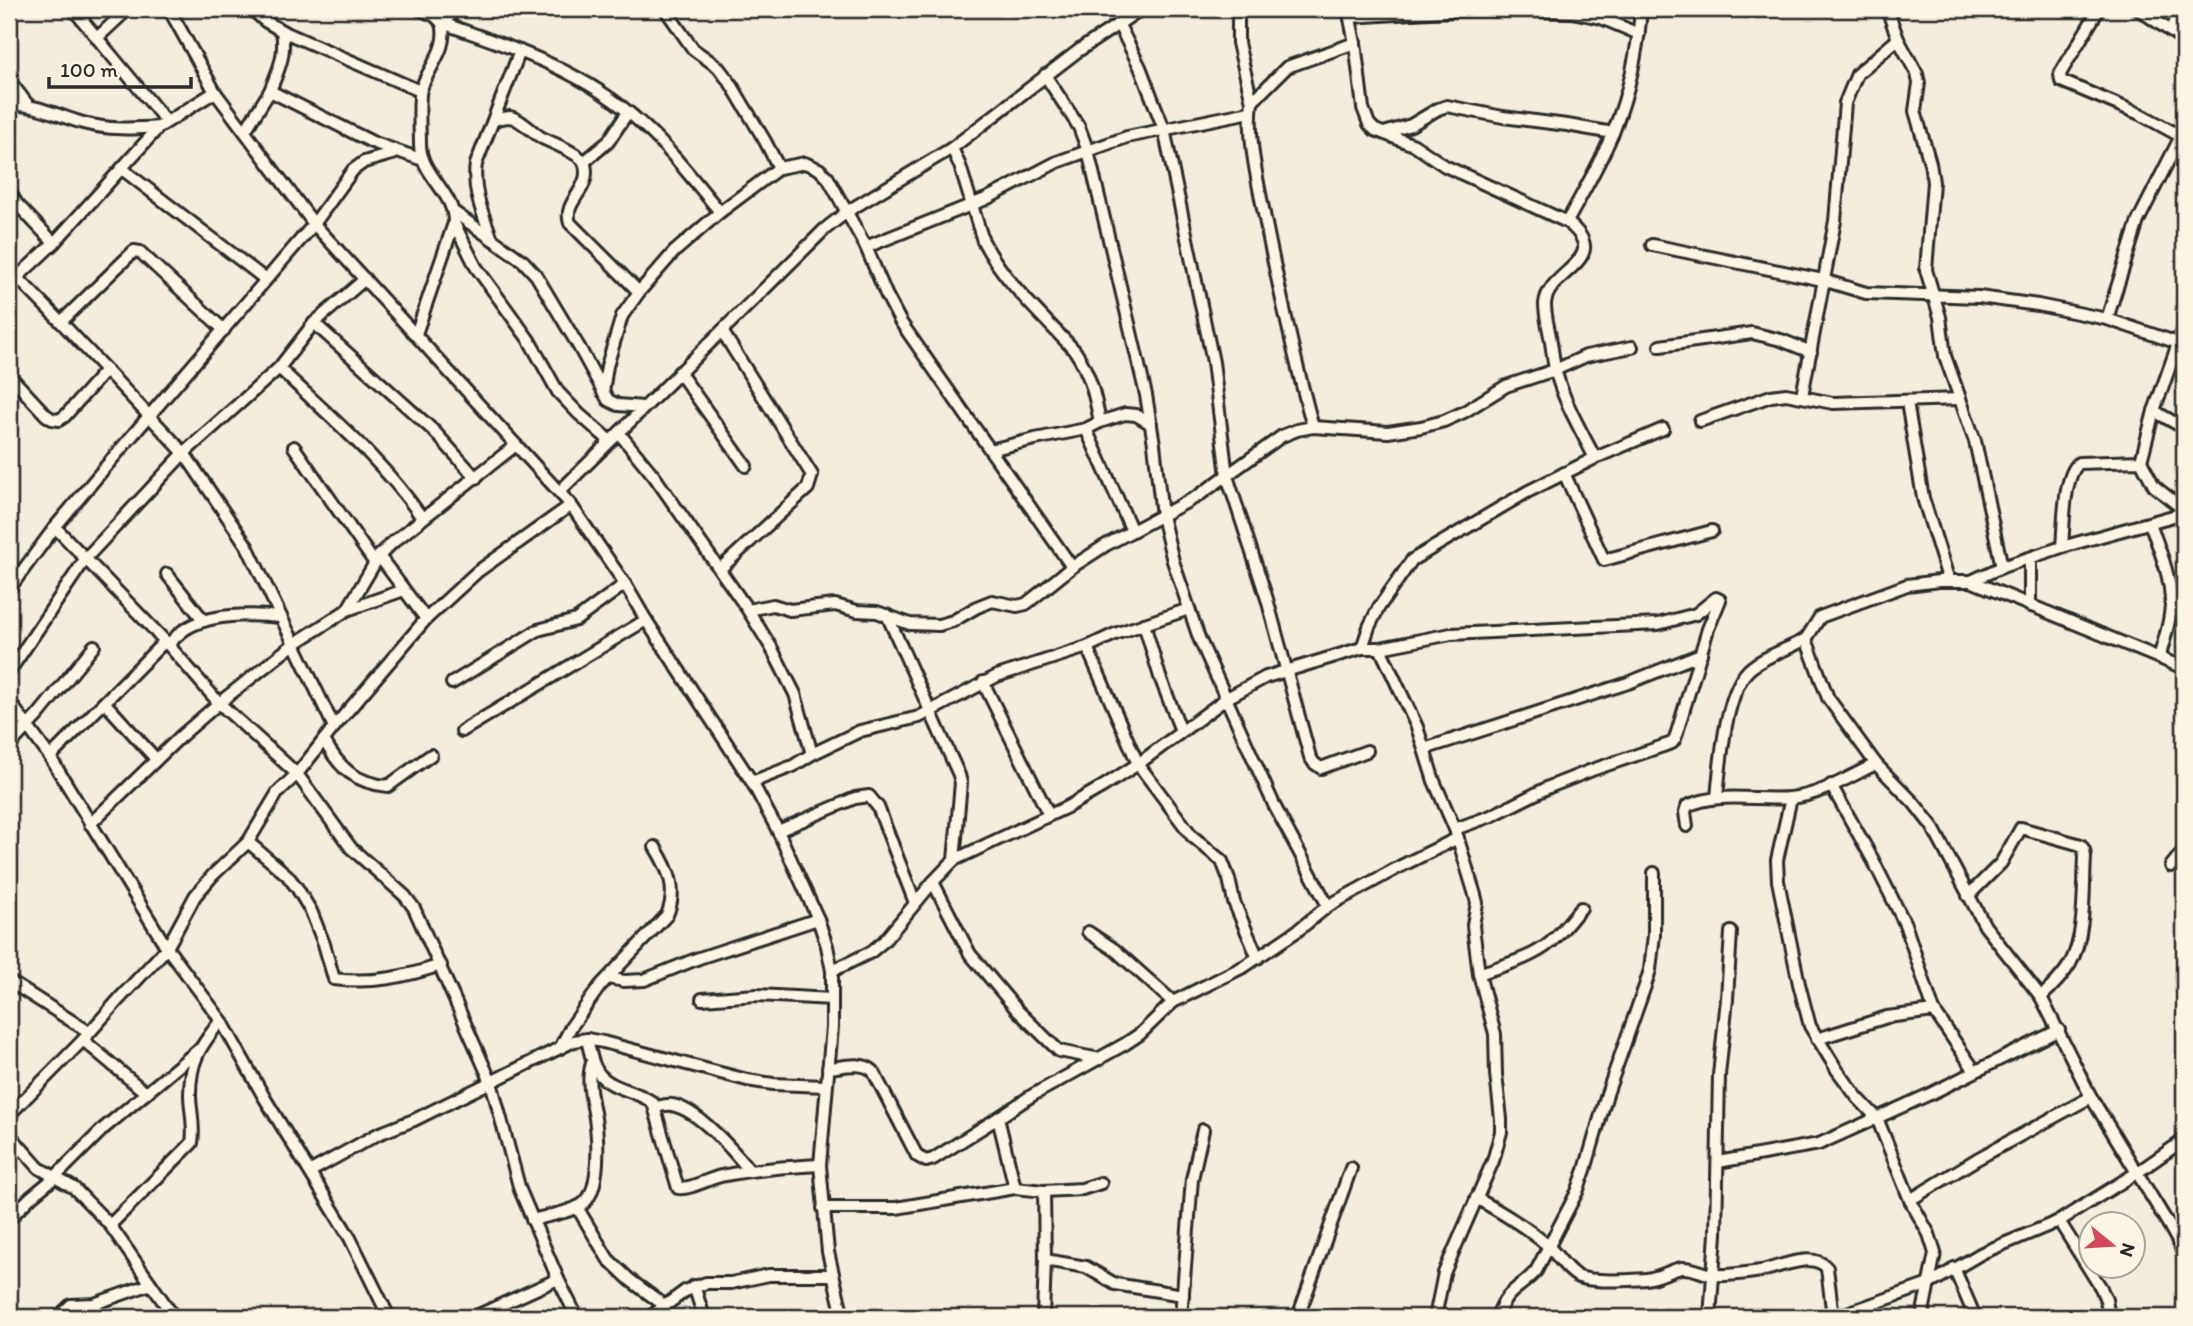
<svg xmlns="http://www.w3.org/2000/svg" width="2193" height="1326" viewBox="0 0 2193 1326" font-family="Itim,sans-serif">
<rect width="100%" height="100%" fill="#f4edde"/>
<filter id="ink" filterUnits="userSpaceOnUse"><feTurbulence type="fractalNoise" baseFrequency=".0143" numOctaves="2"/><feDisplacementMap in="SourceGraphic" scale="14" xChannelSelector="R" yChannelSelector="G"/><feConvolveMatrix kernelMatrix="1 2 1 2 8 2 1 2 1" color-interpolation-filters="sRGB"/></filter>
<g filter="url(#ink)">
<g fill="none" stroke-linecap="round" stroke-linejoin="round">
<defs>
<g id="minor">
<polyline points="73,9 166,121"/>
<polyline points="169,9 215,92 314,224 571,505 625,584 646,620 752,782 778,831 818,919 827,946 832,971 832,1027 820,1165 828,1252 843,1317"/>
<polyline points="251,9 265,21 282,31 420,91"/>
<path d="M419,9L435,16L442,23C512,47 587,72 642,124C671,150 695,182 720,212"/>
<polyline points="665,9 693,49 718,67 731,84 765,141 779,168"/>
<path d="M1238,9V43L1252,102C1247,140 1258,181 1265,219C1279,289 1294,358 1313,427"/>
<path d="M1348,9L1355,43L1363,108L1369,124L1375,130L1414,145L1445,166L1567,222C1615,260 1547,270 1545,304C1545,315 1548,326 1550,336C1552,347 1553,358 1555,369C1563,400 1580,429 1595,458"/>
<polyline points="1887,9 1898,39 1917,74 1919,83 1915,111 1930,163 1933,182 1926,270 1940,317 1945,356 1975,441 2002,567"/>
<polyline points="2099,9 2060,74 2061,81 2140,114 2184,138"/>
<polyline points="2138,9 2184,40"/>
<polyline points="1350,17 1476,9 1572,12 1601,18 1639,34"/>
<polyline points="442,23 457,9"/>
<polyline points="1119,25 1140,67 1164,129 1213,362 1227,476 1267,599 1310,757 1314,763 1321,768 1367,751"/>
<polyline points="2170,31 2183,9"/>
<polyline points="97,38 128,9"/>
<polyline points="1045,75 1079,127 1088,151 1146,395 1154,444 1162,516 1173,561 1199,638 1275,807 1328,906"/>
<polyline points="9,80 28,105"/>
<path d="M270,91C279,68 286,56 282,31"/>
<polyline points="1252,102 1287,67 1355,43"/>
<path d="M9,105C35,103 58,116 83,123C108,130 133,129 159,127"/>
<path d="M494,120C498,119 505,117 510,117C521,119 532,132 542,138C551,142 580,154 584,162C586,166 586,169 586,173C586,192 563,203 570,223L639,292"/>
<polyline points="245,131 270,91 372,142 423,160"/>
<polyline points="1384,133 1411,125 1438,109 1447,106 1503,117 1567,125 1613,133"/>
<path d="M952,148L960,166L983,241C1005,283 1043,316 1075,351C1090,373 1095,396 1100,422"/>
<polyline points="584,162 608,142 628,112"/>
<polyline points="122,169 265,279"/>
<polyline points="9,191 17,204 54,243"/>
<polyline points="454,212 523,261 536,275 579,347 608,400 618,405 643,407"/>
<path d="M1567,222C1583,192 1601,162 1614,130C1629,92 1638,50 1641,9"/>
<polyline points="454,223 476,267 529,340 558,392 579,414 610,441"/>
<path d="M492,239C483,214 472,191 476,164L520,51"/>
<polyline points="1652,245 1823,280 1866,293 1979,297 2038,305 2107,319 2178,343"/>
<polyline points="866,247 886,294 900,321 1072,567"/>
<polyline points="9,269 61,322 184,453 247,546 334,727"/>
<polyline points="9,285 54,243 159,127 215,92"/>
<polyline points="2107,319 2138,221 2181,136"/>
<polyline points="61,322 134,251 140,252 224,330"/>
<polyline points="314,323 435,432 476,478"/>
<path d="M416,334L454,223C455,192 420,175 420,144C420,131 418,100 421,89C429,67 449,47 442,23"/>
<polyline points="1660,346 1752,333 1781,340 1811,352"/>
<path d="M279,368C329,416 383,460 422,518"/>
<polyline points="679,372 746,466"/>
<polyline points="9,375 46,415 52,419 59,420 65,416 105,371"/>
<polyline points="603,392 607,366 622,316 639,292 674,252 720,212 779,168 805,163 819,169 828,178 866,247 986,199 1057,162 1127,137 1250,112"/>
<polyline points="1802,396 1835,221 1845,103 1857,74 1898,39"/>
<polyline points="1907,402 1923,498 1949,581"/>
<polyline points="2154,411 2184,428"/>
<polyline points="1700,421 1771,396 1786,394 1833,403 1960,399"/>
<polyline points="1086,429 1132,531"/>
<polyline points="619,433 654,476 748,610 771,647 795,694 812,754"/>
<polyline points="294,447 374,562"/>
<polyline points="990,450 1035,439 1086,429 1100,422 1125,414 1136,415 1151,424"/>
<polyline points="2141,461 2154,411 2184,327"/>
<polyline points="1564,473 1604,560 1712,531"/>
<path d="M559,492C647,404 736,317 825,229L848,211L952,148L1078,51L1141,9"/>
<polyline points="2184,513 2062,547 2002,567 1971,581 1939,581 1907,585 1820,617 1806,639 1828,698 1876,764 1914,803 1932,826 1985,926 2041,997 2091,1097 2170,1227 2180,1245 2184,1258"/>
<path d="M2150,523C2160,552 2175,584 2170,615C2168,629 2163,644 2159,658"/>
<polyline points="55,527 165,641 219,703 297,774 351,848 405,896 414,908 491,1082 520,1190 558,1279 577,1317"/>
<path d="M2062,547C2064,526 2063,476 2079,463L2141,461L2154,486L2184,510"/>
<polyline points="379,556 426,619"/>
<polyline points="720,569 808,488 812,475 722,331"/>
<polyline points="167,574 204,621"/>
<polyline points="1971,581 2184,668"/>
<polyline points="9,589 55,527 113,458 314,224 353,170 364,162 399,152"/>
<polyline points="2030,606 2030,559"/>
<polyline points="347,610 379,556 392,543 516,445"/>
<polyline points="748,610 773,605 790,610 835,605 857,611 877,612 910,624 939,625 953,621 977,607 992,601 1017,606 1026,604 1072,567 1106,545 1198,496 1282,436 1297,430 1313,427 1388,432 1421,427 1444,421 1464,412 1506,386 1555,370 1586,356 1632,347"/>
<polyline points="887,615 959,775 961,783 954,860"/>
<polyline points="1144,624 1160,677 1181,731"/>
<path d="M168,645C173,640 178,634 184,630C208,613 253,614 281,617"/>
<polyline points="1087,647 1138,764 1192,836 1222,861 1229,879 1234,902 1258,958"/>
<polyline points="1362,648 1369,627 1379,607 1412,560 1527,492 1595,458 1663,429"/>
<polyline points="1380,648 1417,727 1434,781 1455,829 1475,895 1477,903 1473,925 1474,935 1479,974 1495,1034 1496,1074 1501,1119 1501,1132 1493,1161 1444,1273 1435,1317"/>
<polyline points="9,672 86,558 184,453 279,368 314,323 365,279"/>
<polyline points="983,682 1049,815"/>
<polyline points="452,683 538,630 576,620 625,584"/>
<polyline points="9,701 50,757 167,948 221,1020 264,1097 350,1238 389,1317"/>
<polyline points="105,703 155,758"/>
<polyline points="462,731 646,620"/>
<path d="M324,740C339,768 355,783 388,786L431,755"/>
<polyline points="9,746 39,714 94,646"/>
<polyline points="1424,749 1628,683 1701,654"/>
<polyline points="50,757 165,641"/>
<polyline points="752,782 793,766 812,754 860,731 919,717 997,676 1087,647 1115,634 1189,609"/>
<polyline points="1831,785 1873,860 1905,924 1934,1011 1975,1071"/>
<path d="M1717,798C1720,766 1725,687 1752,667C1767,655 1789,649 1806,639"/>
<polyline points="1791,798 1777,860 1778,881 1799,984 1810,1026 1837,1070 1857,1097 1877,1118 1910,1200 1929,1234 1935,1253 1922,1317"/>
<polyline points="90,824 181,736 219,703 294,644 347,610 404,590"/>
<path d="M1687,826L1685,812L1687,806C1720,791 1755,801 1790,798C1820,796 1850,776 1876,764"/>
<polyline points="778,831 855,798 869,796 878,807 915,903"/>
<path d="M248,842L287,875L297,888L311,911L324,944L334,979C372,984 405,977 441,965"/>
<polyline points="2171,866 2184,850"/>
<polyline points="933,882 970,954 1017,1010 1059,1051 1100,1059"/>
<path d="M1968,896L2001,863L2021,828L2081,845L2084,850L2085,857C2083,889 2086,935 2070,964C2062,977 2052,987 2041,997"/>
<polyline points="1088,932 1115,950 1173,1002"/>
<polyline points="832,971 871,952 884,941 933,882 954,860 1067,807 1102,787 1138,764 1227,698 1266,677 1362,648 1380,648 1451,634 1658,624 1696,614 1716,598 1720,600 1708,629 1675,739 1672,743 1592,770 1549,787 1491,816 1455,829"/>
<path d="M1479,974C1503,965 1531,959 1551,942C1562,932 1571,919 1581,908"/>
<polyline points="608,978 624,981 644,980 699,958 818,919"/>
<polyline points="9,981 89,1032"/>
<polyline points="702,999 757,995 832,999"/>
<path d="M587,1039C595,1076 598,1080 634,1093C641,1096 647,1098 653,1103L678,1188C689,1190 708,1179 721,1176C753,1169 787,1167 820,1165"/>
<polyline points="1817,1039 1887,1017 1934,1011"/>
<polyline points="83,1040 146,1093"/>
<path d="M560,1048L571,1027L600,986L667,915C678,889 669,870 655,847"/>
<path d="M828,1068C842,1067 862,1061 873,1071L917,1156L926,1161L933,1159L998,1118"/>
<path d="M656,1107C661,1106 667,1104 672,1105C697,1109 734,1151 749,1170"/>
<polyline points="9,1115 83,1040 120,998 167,948 195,896 213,875 248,842 278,792 297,774 334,727 426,619 477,572 571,505"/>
<polyline points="9,1134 39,1168 74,1188 110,1225 174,1317"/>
<polyline points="1718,1162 1819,1144 1930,1094 2059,1030"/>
<polyline points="311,1171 378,1134 414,1120 574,1041 587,1039 603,1042 747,1080 773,1084 826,1086"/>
<polyline points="1015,1188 998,1118 1031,1096 1125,1044 1140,1034 1173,1002 1245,966 1297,931 1328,906 1401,866 1458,838"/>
<polyline points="1044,1191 1082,1189 1101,1183"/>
<path d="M1476,1198C1501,1212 1525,1226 1547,1245C1558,1255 1565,1269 1577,1276C1591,1283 1630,1280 1646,1279C1659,1278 1670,1270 1682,1268C1693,1267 1703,1274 1713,1275C1728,1276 1747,1273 1761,1271C1780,1267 1813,1251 1827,1268L1833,1317"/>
<polyline points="1910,1200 1977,1159 2091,1097"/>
<polyline points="577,1207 608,1259 630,1280 664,1305"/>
<polyline points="823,1208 896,1208 1015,1188 1044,1191 1045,1260 1086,1267 1115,1284 1183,1295"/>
<polyline points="9,1219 31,1197 54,1178 104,1128 198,1050"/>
<path d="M532,1220C546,1216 574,1212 584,1203C601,1188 598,1138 595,1118C592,1099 586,1082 592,1063"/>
<polyline points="2059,1221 2101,1288 2106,1300 2109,1317"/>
<path d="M110,1225L192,1143C195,1125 190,1111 190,1094C190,1059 201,1046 221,1020"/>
<polyline points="1954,1268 1975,1317"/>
<polyline points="694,1286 704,1317"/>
<polyline points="58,1317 71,1305 94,1304 151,1284"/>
<polyline points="474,1317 558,1279"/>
<polyline points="650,1317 685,1291 706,1283 731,1283 769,1275 832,1275"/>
<polyline points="1043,1317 1045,1260"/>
<polyline points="1181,1317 1192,1179 1203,1130"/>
<polyline points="1298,1317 1351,1168"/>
<path d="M1497,1317C1507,1288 1518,1291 1536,1271L1577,1192L1585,1170L1607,1094L1645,986L1650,970L1654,935V873"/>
<polyline points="1710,1317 1716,1234 1719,1075 1727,999 1731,932"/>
<polyline points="1836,1317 1929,1284 1982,1253 2059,1221 2138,1172 2184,1140"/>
</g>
</defs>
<use href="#minor" stroke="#2b2b2b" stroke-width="16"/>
<use href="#minor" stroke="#fcf5e5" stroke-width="10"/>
</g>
</g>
<rect width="2193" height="1326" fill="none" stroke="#fcf5e5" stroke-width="35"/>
<rect x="18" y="18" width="2158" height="1291" fill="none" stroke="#2b2b2b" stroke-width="2.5" filter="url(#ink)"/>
<g transform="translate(2112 1245) rotate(108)"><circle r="33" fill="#fcf5e5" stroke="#a8a49b" stroke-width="2"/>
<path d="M0-5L12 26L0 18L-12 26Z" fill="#d1495b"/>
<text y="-10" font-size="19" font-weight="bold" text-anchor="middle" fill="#2b2b2b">N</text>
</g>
<path d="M49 77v10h142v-10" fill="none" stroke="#2b2b2b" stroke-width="3.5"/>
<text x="60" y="77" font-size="21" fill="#2b2b2b" stroke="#fcf5e5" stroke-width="5" paint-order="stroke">100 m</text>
</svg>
